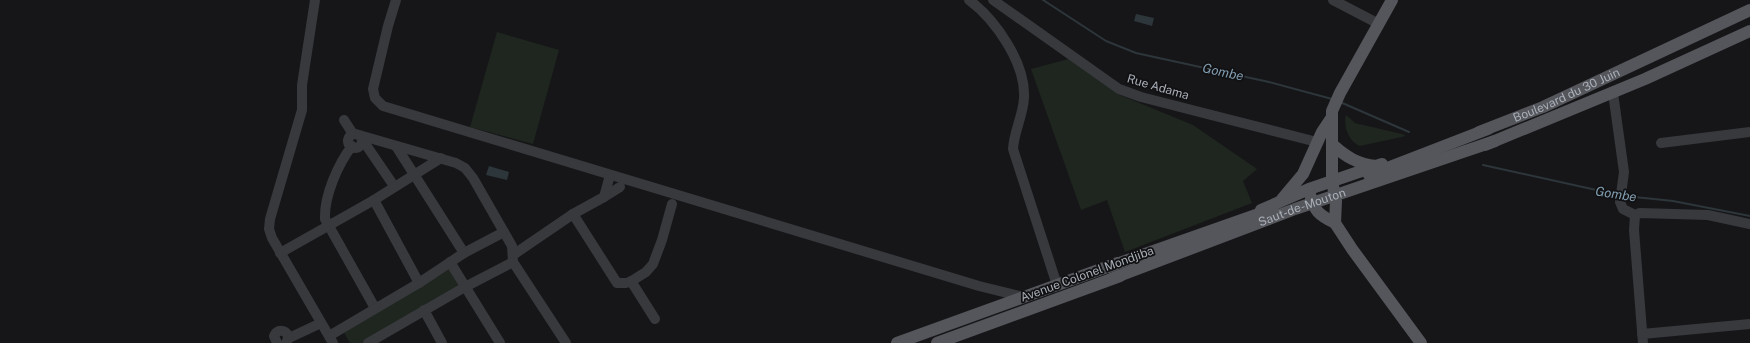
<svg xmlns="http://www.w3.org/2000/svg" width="1750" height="343" viewBox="0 0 1750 343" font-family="'Public Sans',sans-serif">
<rect width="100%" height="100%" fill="#161618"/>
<g fill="#1e261f">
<polygon points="497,32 559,50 533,144 470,127"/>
<polygon points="1072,58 1120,95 1193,125 1257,169 1243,181 1252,203 1125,252 1107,200 1081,210 1031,69"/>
<path d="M1346,115L1355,123L1402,134L1406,136L1360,146C1349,142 1343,126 1346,115Z"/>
<polygon points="449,269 459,286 363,343 350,343 343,331"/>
</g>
<g fill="#2d363b">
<polygon points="1136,14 1154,18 1152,26 1134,21"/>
<polygon points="489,166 509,172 507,180 486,175"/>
</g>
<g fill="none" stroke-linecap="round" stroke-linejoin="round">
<g stroke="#2d363b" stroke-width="2">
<polyline points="1043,0 1106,41 1136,53 1269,82 1332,99"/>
<polyline points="1340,102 1409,132"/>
<polyline points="1483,165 1619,195"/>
<polyline points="1625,196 1673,201 1750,216"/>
</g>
<g stroke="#37393d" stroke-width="10">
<polyline points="315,0 302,85 302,110 270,219 269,229 272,238 333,343"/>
<polyline points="396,0 388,26 373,89 375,98 383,106 979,286 1024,297"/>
<path d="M969,0C996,20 1026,64 1024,98C1023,116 1014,131 1013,149L1057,285"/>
<polyline points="993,0 1119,89 1141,97 1317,142"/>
<polyline points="1333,0 1379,24"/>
<polyline points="1613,93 1624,172 1620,202 1623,209 1635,215 1640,213 1708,215 1750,224"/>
<polyline points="344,120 353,134"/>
<circle cx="355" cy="141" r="7"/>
<polyline points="359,135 456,163 465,168 473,178 512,246 513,262 566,343"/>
<polyline points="362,139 394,186"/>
<polyline points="1661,143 1750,132"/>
<path d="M352,146C338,164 324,196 325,219L375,308"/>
<polyline points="396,146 464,253"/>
<polyline points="604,197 620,187"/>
<polyline points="374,200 419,283"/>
<polyline points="573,214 617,283 626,283 630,282 646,272 653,264 662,240 672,204"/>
<polyline points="1635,215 1634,230 1643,343"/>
<polyline points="280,253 374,200 441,158"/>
<polyline points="513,255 573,214 604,197 610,175"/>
<polyline points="450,262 500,343"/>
<polyline points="631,281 655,319"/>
<polyline points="424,310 442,343"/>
<polyline points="1642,334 1750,324"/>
<polyline points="329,336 419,283 464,253 504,232"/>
<polyline points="289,338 321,323"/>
<path d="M277,343L274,336C279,325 293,333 286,343"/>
<polyline points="368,343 465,287 513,262"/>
</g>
<g stroke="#54565b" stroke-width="12">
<path id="s1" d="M1479,132L1543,107L1750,10"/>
<path d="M1333,145C1346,157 1358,164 1376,166"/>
<polyline points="1485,145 1645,79 1750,31"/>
<path d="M1310,194C1314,211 1319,215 1335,223"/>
<polyline points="1282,199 1303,174 1322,132 1332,117"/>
<polyline points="1261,210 1309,189 1382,164"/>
<polyline points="1335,223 1336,201 1332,181 1332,111 1340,93 1392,0"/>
<polyline points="1335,223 1352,249 1421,343"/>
<polyline points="897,343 1118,263"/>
<polyline points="937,343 1120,276"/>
</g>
<g stroke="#54565b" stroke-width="12">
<polyline points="1369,175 1488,129"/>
<polyline points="1108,267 1273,209"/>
<path id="s2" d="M1111,279L1295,209L1495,141"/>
</g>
</g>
<g text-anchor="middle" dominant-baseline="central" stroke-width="3.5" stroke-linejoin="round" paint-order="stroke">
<g font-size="12" fill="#a9aeb7" stroke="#111113">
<text transform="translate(1158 87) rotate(16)">Rue Adama</text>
<text stroke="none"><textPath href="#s1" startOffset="95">Boulevard du 30 Juin</textPath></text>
<text stroke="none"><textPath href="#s2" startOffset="204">Saut-de-Mouton</textPath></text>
<text transform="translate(1087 274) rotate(-20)">Avenue Colonel Mondjiba</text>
</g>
<g font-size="13" font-style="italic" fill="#829db0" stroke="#111113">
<text transform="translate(1223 72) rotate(12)">Gombe</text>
<text transform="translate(1616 194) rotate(9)">Gombe</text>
</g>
</g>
</svg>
